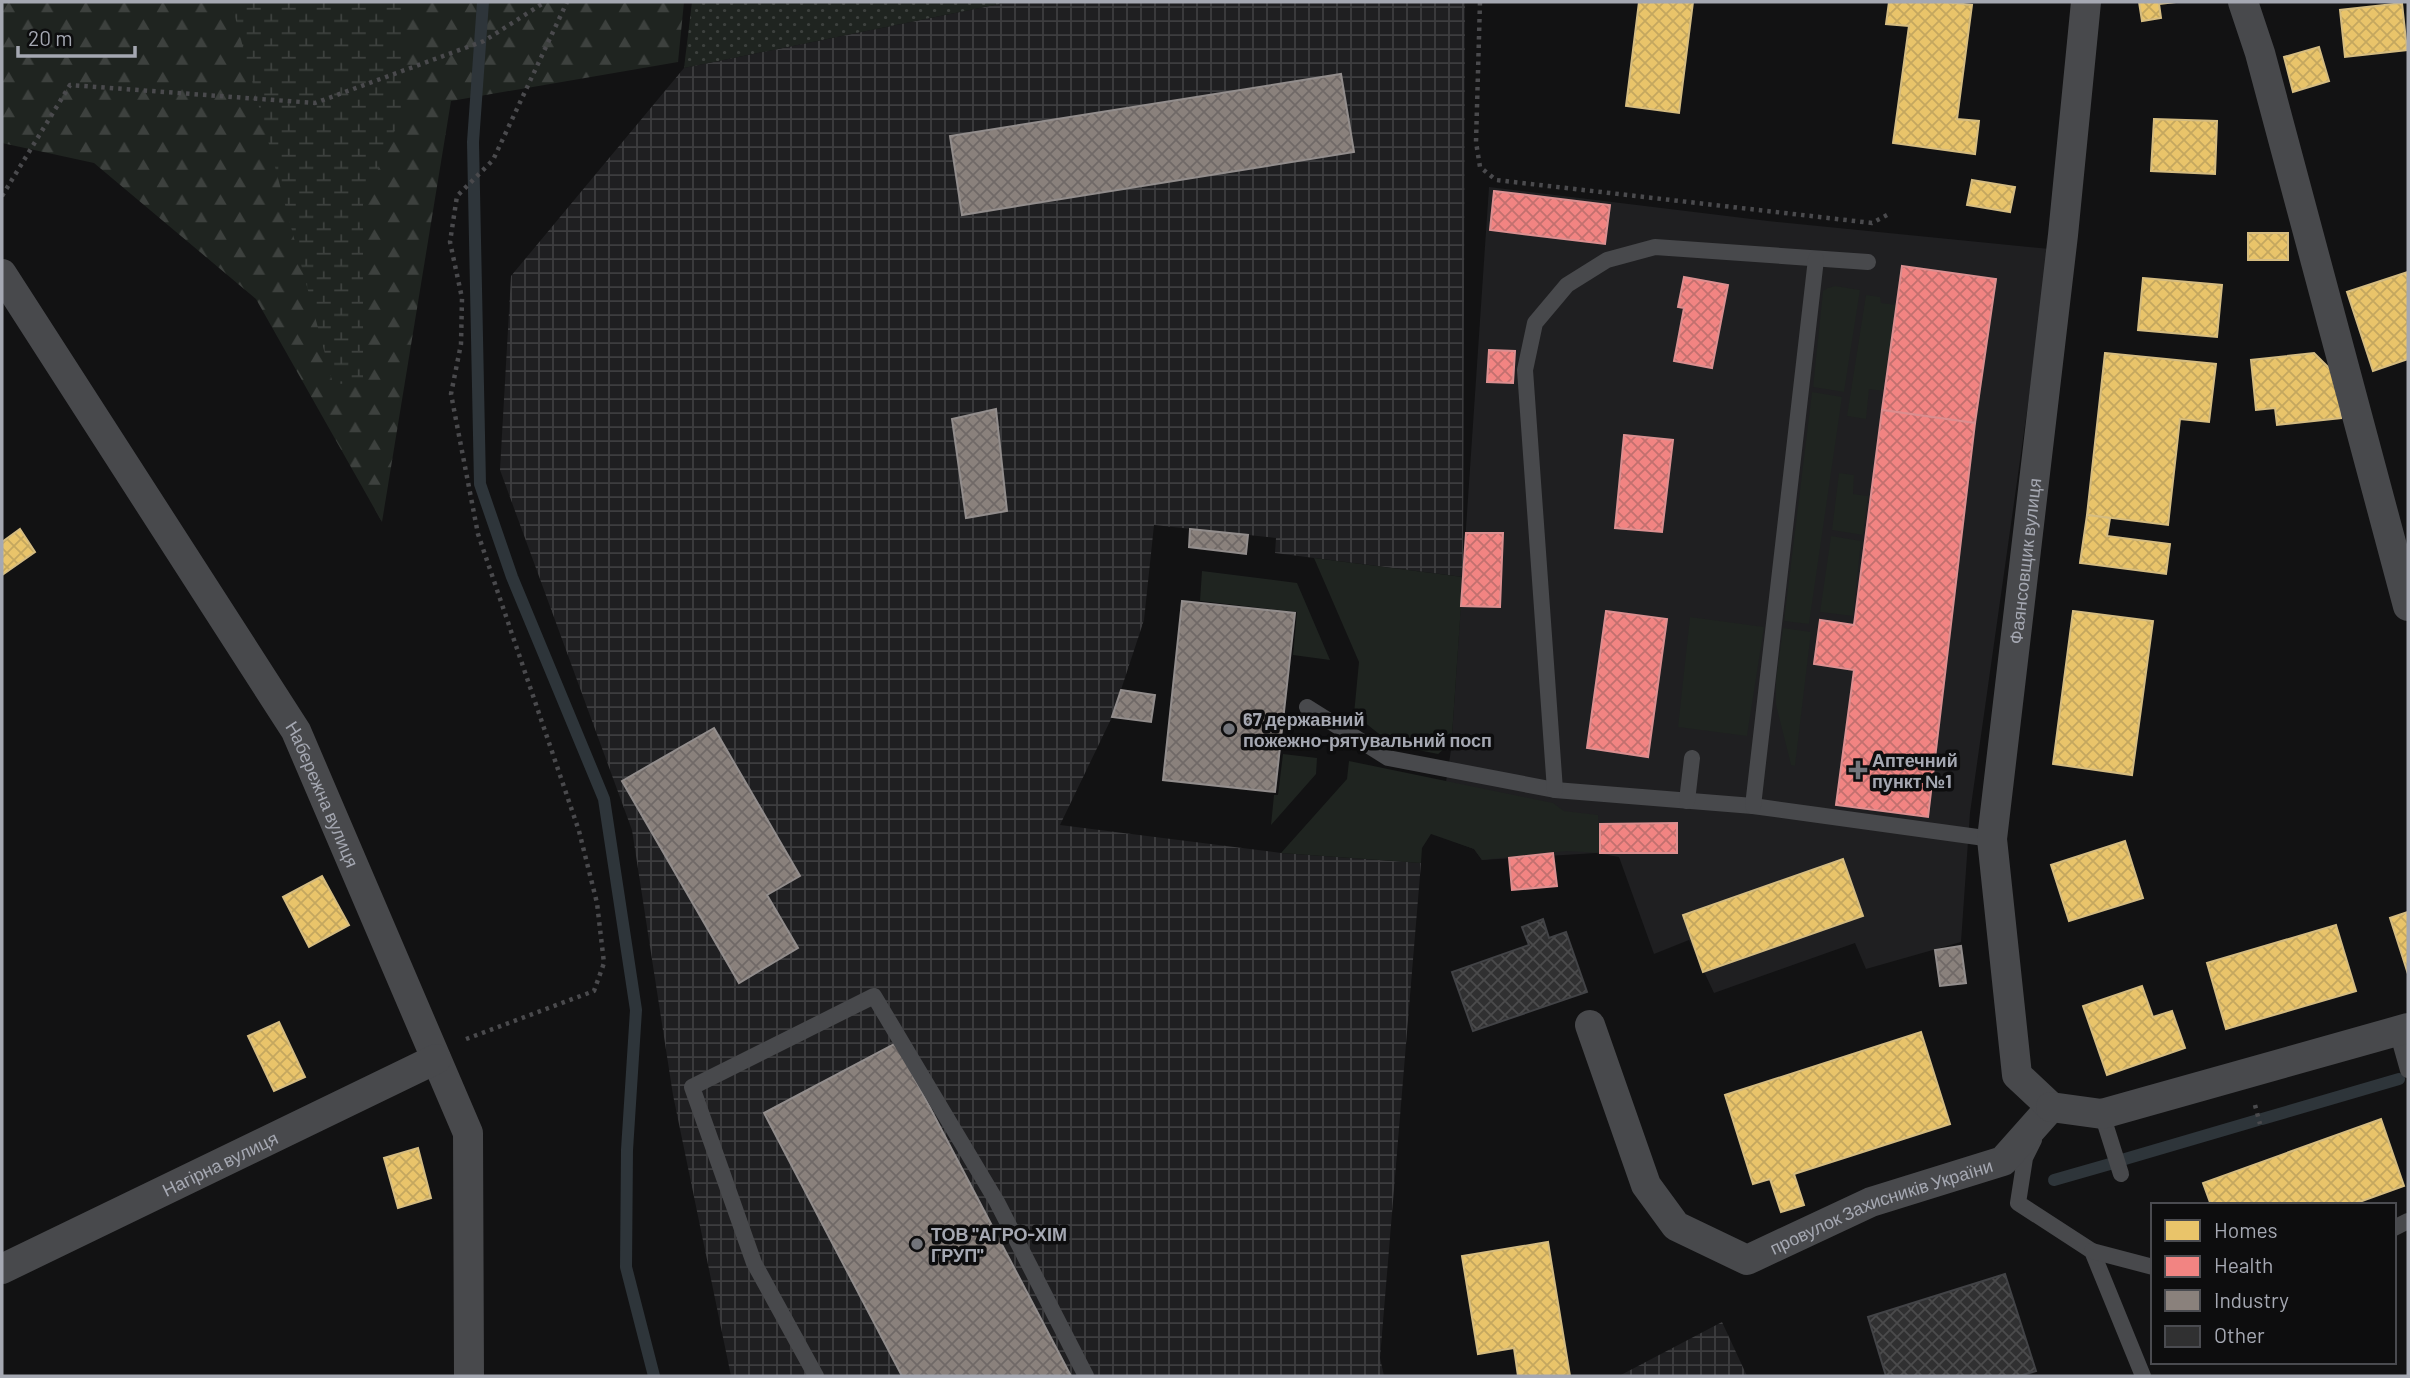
<svg xmlns="http://www.w3.org/2000/svg" width="2410" height="1378" viewBox="0 0 2410 1378" font-family="Barlow,sans-serif">
<defs>
<pattern id="industrial-grid" width="8" height="8" patternUnits="userSpaceOnUse" patternTransform="scale(1.75)"><rect width="8" height="8" fill="#1f1f21"/><path d="M0 4h8M4 0v8" fill="none" stroke="#3d3d3f"/></pattern>
<pattern id="forest-firs" width="22" height="20" patternUnits="userSpaceOnUse" patternTransform="scale(1.75)"><rect width="22" height="20" fill="#1f2420"/><path d="M5 1l3.5 6h-7zM16 11l3.5 6h-7z" fill="#3d413e"/></pattern>
<pattern id="wetland-marsh" width="20" height="14" patternUnits="userSpaceOnUse" patternTransform="scale(1.75)"><rect width="20" height="14" fill="#1f2420"/><path d="M1 5h8M5 5V1M11 12h8M15 12V8" fill="none" stroke="#3d413e"/></pattern>
<pattern id="park-dots" width="8" height="8" patternUnits="userSpaceOnUse" patternTransform="scale(1.75)"><rect width="8" height="8" fill="#1f2420"/><path d="M2 2h.1M6 6h.1" fill="none" stroke="#3d413e" stroke-width="1.8" stroke-linecap="round"/></pattern>
<pattern id="homes-cross-hatch" width="8" height="8" patternUnits="userSpaceOnUse" patternTransform="scale(1.75)"><rect width="8" height="8" fill="#e9c46a"/><path d="M0 0l8 8M0 8l8-8" fill="none" stroke="#c4a75f"/></pattern>
<pattern id="health-cross-hatch" width="8" height="8" patternUnits="userSpaceOnUse" patternTransform="scale(1.75)"><rect width="8" height="8" fill="#f28482"/><path d="M0 0l8 8M0 8l8-8" fill="none" stroke="#c2706f"/></pattern>
<pattern id="industry-cross-hatch" width="8" height="8" patternUnits="userSpaceOnUse" patternTransform="scale(1.75)"><rect width="8" height="8" fill="#8a817c"/><path d="M0 0l8 8M0 8l8-8" fill="none" stroke="#706967"/></pattern>
<pattern id="building-cross-hatch" width="8" height="8" patternUnits="userSpaceOnUse" patternTransform="scale(1.75)"><rect width="8" height="8" fill="#303031"/><path d="M0 0l8 8M0 8l8-8" fill="none" stroke="#4b4b4c"/></pattern>
</defs>
<rect width="100%" height="100%" fill="#121213"/>
<polygon fill="#1f1f21" points="1489,187 1768,221 2050,249 1970,813 1961,942 1866,969 1855,943 1714,993 1689,940 1654,954 1619,857 1596,853 1482,860 1474,849 1431,833 1446,782 1451,750"/>
<g fill="url(#industrial-grid)">
<polygon points="1009,2 1465,2 1463,577 1275,553 1276,538 1154,525 1144,620 1112,717 1060,825 1281,853 1421,863 1380,1358 1384,1376 731,1376 673,1095 632,830 500,470 511,276 684,68"/>
<polygon points="1722,1322 1747,1376 1619,1376"/>
</g>
<g fill="#1f2420">
<polygon points="1835,286 1860,290 1844,392 1813,387 1823,291 1828,288"/>
<polygon points="1866,295 1880,297 1881,303 1897,305 1883,391 1869,389 1866,419 1847,416"/>
<polygon points="1812,392 1842,397 1809,624 1784,621"/>
<polygon points="1839,473 1854,475 1853,494 1868,496 1863,535 1832,530"/>
<polygon points="1831,536 1861,541 1853,616 1820,612"/>
<polygon points="1314,558 1463,577 1451,750 1444,749 1438,754 1393,745 1354,714 1359,662"/>
<polygon points="1202,571 1297,583 1330,660 1293,655 1297,612 1200,601"/>
<polygon points="1690,617 1764,627 1747,736 1678,727"/>
<polygon points="1783,628 1811,632 1795,766 1791,765 1776,705 1776,680"/>
<polygon points="1283,754 1317,758 1316,774 1271,825 1274,795 1278,795"/>
<polygon points="1349,761 1553,803 1564,811 1598,815 1600,853 1567,851 1482,860 1474,849 1431,834 1422,848 1421,863 1281,853 1347,779"/>
</g>
<polygon fill="url(#forest-firs)" points="2,2 684,2 678,62 451,101 382,522 256,299 94,163 2,143"/>
<polygon fill="url(#wetland-marsh)" points="231,2 406,2 401,22 402,114 363,204 363,383 333,384"/>
<polygon fill="url(#park-dots)" points="692,2 1009,2 684,68"/>
<g fill="url(#homes-cross-hatch)" stroke="#d5bc80" stroke-width="2">
<polygon points="1639,2 1693,2 1679,113 1626,106"/>
<polygon points="1889,2 1944,2 1972,5 1957,119 1979,121 1975,154 1893,143 1909,26 1886,24"/>
<polygon points="2139,2 2176,2 2159,4 2161,18 2142,21"/>
<polygon points="2402,3 2407,50 2345,57 2340,10"/>
<polygon points="2319,47 2329,81 2293,92 2284,57"/>
<polygon points="2154,119 2217,121 2215,174 2151,171"/>
<polygon points="1972,180 2015,187 2010,212 1967,205"/>
<rect x="2248" y="233" width="40" height="27"/>
<polygon points="2408,272 2408,359 2373,371 2347,292"/>
<polygon points="2143,278 2222,285 2217,337 2138,330"/>
<polygon points="2105,353 2216,364 2209,422 2180,419 2168,525 2087,515"/>
<polygon points="2314,353 2336,375 2341,418 2277,425 2275,408 2256,410 2251,360"/>
<polygon points="2087,515 2110,518 2107,536 2170,544 2166,574 2080,563"/>
<polygon points="20,529 35,552 2,575 2,542"/>
<polygon points="2073,611 2153,621 2132,775 2053,764"/>
<polygon points="2125,841 2143,898 2069,921 2051,865"/>
<polygon points="1843,859 1863,916 1703,972 1683,915"/>
<polygon points="322,876 349,925 309,947 283,897"/>
<polygon points="2408,912 2408,974 2390,918"/>
<polygon points="2336,925 2356,991 2226,1029 2207,963"/>
<polygon points="2142,986 2153,1017 2172,1011 2185,1048 2107,1075 2083,1006"/>
<polygon points="279,1022 305,1077 274,1091 248,1036"/>
<polygon points="1921,1032 1950,1124 1794,1174 1804,1205 1781,1212 1770,1179 1753,1184 1725,1095"/>
<polygon points="2381,1119 2404,1186 2351,1205 2211,1205 2203,1183"/>
<polygon points="418,1148 431,1198 398,1208 384,1158"/>
<polygon points="1548,1242 1570,1376 1518,1376 1514,1348 1478,1354 1462,1256"/>
</g>
<g fill="url(#health-cross-hatch)" stroke="#db8f90" stroke-width="2">
<polygon points="1494,191 1610,205 1605,244 1490,230"/>
<polygon points="1902,266 1996,279 1975,423 1882,410"/>
<polygon points="1684,277 1728,285 1712,368 1674,361 1684,308 1678,307"/>
<polygon points="1489,350 1515,351 1513,383 1487,382"/>
<polygon points="1882,410 1975,423 1928,817 1836,805 1854,670 1814,664 1820,620 1854,625"/>
<polygon points="1624,435 1673,440 1662,532 1615,528"/>
<polygon points="1466,533 1503,533 1500,607 1461,606"/>
<polygon points="1606,611 1667,619 1648,757 1587,748"/>
<polygon points="1677,823 1677,853 1600,853 1600,824"/>
<polygon points="1553,853 1557,886 1512,890 1509,858"/>
</g>
<g fill="url(#industry-cross-hatch)" stroke="#928d8c" stroke-width="2">
<polygon points="1341,74 1354,152 962,215 950,136"/>
<polygon points="996,409 1007,511 966,518 952,419"/>
<polygon points="1190,529 1248,535 1246,554 1189,547"/>
<polygon points="1182,601 1295,613 1275,792 1163,780"/>
<polygon points="1121,690 1155,695 1151,722 1112,717"/>
<polygon points="714,728 800,876 767,895 798,948 739,983 622,781"/>
<polygon points="1961,946 1966,983 1940,986 1935,950"/>
<polygon points="896,1043 1071,1376 902,1376 764,1113"/>
</g>
<g fill="none" stroke-linecap="round" stroke-linejoin="round">
<g stroke="#2e353a" stroke-width="12">
<polyline points="483,2 473,142 480,484 512,577 604,799 636,1010 627,1150 626,1267 654,1376"/>
<polyline points="2262,1119 2399,1079"/>
<polyline points="2125,1159 2258,1120"/>
<polyline points="2054,1180 2110,1164"/>
</g>
</g>
<g fill="url(#building-cross-hatch)" stroke="#424346" stroke-width="2">
<polygon points="1543,919 1549,938 1566,932 1587,992 1473,1031 1452,972 1529,945 1522,927"/>
<polygon points="2005,1274 2036,1371 2019,1376 1886,1376 1868,1317"/>
</g>
<g fill="none" stroke-linecap="round" stroke-linejoin="round">
<g stroke="#4a4a4d" stroke-width="4.5" stroke-dasharray="3.5 5" stroke-linecap="butt">
<polyline points="1480,2 1476,142 1480,167 1496,180 1872,223 1887,215"/>
<polyline points="2,196 70,85 315,103 484,41 545,2"/>
<polyline points="466,1039 594,991 604,963 597,903 579,831 478,534 451,394 461,344 462,298 450,242 457,196 493,160 567,2"/>
<polyline points="2255,1105 2260,1124"/>
</g>
<g stroke="#48494c" stroke-width="16">
<polyline points="1307,707 1388,758 1555,790 1753,806 1992,839"/>
<polyline points="1555,790 1525,370 1535,323 1567,285 1607,260 1655,247 1868,262"/>
<polyline points="1687,801 1692,758"/>
<polyline points="1753,806 1816,259"/>
<polyline points="2397,1031 2408,1070"/>
<polyline points="2102,1114 2121,1174"/>
<polyline points="2034,1140 2025,1158 2018,1203 2092,1251 2143,1376"/>
<polyline points="2394,1228 2408,1221"/>
<polyline points="2092,1251 2153,1267"/>
<polyline points="816,1376 754,1263 692,1087 874,996 997,1202 1086,1376"/>
</g>
<g stroke="#48494c" stroke-width="30">
<polyline points="2243,2 2260,53 2408,606"/>
<path id="s1" d="M2,274L296,731L468,1133L469,1376"/>
<path id="s2" d="M1590,1025L1646,1185L1676,1226L1747,1260L1871,1202L2003,1161L2051,1107"/>
<path id="s3" d="M2051,1107L2017,1075L1992,839L2063,235L2086,2"/>
<polyline points="2051,1107 2102,1114 2408,1028"/>
<path id="s4" d="M2,1269L436,1059"/>
</g>
</g>
<g fill="#72747a" stroke="#0d0d0e" stroke-width="2.5">
<circle cx="1229" cy="729" r="7"/>
<path d="M1854.5 759.5h7v7h7v7h-7v7h-7v-7h-7v-7h7z"/>
<circle cx="917" cy="1244" r="7"/>
</g>
<g text-anchor="middle" dominant-baseline="central" stroke-width="7" stroke-linejoin="round" paint-order="stroke">
<g font-size="18" fill="#a5a8b2" stroke="#0d0d0e">
<text stroke="none"><textPath href="#s3" startOffset="564">Фаянсовщик вулиця</textPath></text>
<text stroke="none"><textPath href="#s1" startOffset="612">Набережна вулиця</textPath></text>
<text stroke="none"><textPath href="#s4" startOffset="242">Нагірна вулиця</textPath></text>
<text stroke="none"><textPath href="#s2" startOffset="444">провулок Захисників України</textPath></text>
</g>
<g font-size="18" font-weight="bold" fill="#a5a8b2" stroke="#0d0d0e" text-anchor="start">
<text x="1243" y="719">67 державний<tspan x="1243" dy="21">пожежно-рятувальний посп</tspan></text>
<text x="1872" y="760">Аптечний<tspan x="1872" dy="21">пункт №1</tspan></text>
<text x="931" y="1234">ТОВ "АГРО-ХІМ<tspan x="931" dy="21">ГРУП"</tspan></text>
</g>
</g>
<rect width="2410" height="1378" fill="none" stroke="#a5a8b2" stroke-width="7"/>
<rect x="2151" y="1203" width="245" height="161" fill="#0d0d0e" stroke="#4a4b50" stroke-width="2"/>
<rect x="2165" y="1220" width="35" height="21" fill="#e9c46a" stroke="#4a4b50" stroke-width="2"/>
<text x="2214" y="1238" font-size="21" fill="#a5a8b2">Homes</text>
<rect x="2165" y="1256" width="35" height="21" fill="#f28482" stroke="#4a4b50" stroke-width="2"/>
<text x="2214" y="1273" font-size="21" fill="#a5a8b2">Health</text>
<rect x="2165" y="1290" width="35" height="21" fill="#8a817c" stroke="#4a4b50" stroke-width="2"/>
<text x="2214" y="1308" font-size="21" fill="#a5a8b2">Industry</text>
<rect x="2165" y="1326" width="35" height="21" fill="#303031" stroke="#4a4b50" stroke-width="2"/>
<text x="2214" y="1343" font-size="21" fill="#a5a8b2">Other</text>
<path d="M18 46v10h117v-10" fill="none" stroke="#a5a8b2" stroke-width="3.5"/>
<text x="28" y="46" font-size="21" fill="#a5a8b2" stroke="#0d0d0e" stroke-width="5" paint-order="stroke">20 m</text>
</svg>
